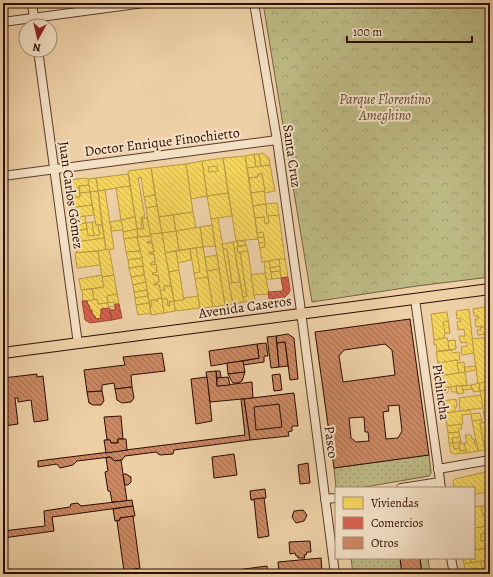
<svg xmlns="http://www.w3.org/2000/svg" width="493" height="577" viewBox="0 0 493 577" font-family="Alegreya,serif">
<defs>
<pattern id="grass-dots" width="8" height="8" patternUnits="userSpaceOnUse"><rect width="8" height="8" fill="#bdb983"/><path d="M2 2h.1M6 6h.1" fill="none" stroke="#a39e70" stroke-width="1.8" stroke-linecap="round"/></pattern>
<pattern id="park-crowns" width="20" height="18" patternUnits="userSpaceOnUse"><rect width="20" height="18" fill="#bdb983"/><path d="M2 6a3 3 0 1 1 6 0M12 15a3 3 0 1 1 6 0" fill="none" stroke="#a39e70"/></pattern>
<pattern id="homes-back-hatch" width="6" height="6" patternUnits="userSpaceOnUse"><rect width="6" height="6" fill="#f6d55c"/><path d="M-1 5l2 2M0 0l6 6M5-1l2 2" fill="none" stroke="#d3b64e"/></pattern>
<pattern id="shops-back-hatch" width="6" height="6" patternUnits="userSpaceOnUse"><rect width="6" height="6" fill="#d6604d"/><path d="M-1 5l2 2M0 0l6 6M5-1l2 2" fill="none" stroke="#ae4e3e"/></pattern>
<pattern id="building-back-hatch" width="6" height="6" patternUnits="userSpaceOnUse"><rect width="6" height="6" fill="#cb8863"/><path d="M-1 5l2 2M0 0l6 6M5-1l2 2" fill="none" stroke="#a56e4f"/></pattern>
</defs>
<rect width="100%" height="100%" fill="#eed0a6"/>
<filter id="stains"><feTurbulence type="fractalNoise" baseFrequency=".005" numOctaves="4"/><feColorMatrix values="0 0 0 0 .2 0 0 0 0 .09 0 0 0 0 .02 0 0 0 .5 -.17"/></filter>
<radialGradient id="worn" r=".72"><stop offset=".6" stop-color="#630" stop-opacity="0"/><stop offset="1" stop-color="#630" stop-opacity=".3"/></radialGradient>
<g fill="url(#grass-dots)" stroke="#746242">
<polygon points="429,455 431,473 429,476 359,488 336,488 334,468"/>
<polygon points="351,558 400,558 402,574 353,574"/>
<polygon points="420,558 428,558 430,574 422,574"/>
</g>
<polygon fill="url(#park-crowns)" stroke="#746242" points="263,3 490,3 490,277 417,286 312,302"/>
<g fill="url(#homes-back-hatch)" stroke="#b99941">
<polygon points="263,153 269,158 270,165 261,166 259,154"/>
<polygon points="254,154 259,154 261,166 256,167"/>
<polygon points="254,154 256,167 247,168 245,156"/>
<polygon points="245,156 258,239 236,241 223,158"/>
<polygon points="223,158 228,193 207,196 202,161"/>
<polygon points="202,161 207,196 191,199 186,164"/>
<polygon points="186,164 193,212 159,217 151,168"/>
<polygon points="270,165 275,191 265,193 262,174 258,174 258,177 249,178 247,168"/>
<polygon points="217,166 218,171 209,172 208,167"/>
<polygon points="151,168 155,195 144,197 141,177 138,178 145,217 141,217 142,229 137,229 128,171"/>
<polygon points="128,174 130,186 98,191 96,178"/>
<polygon points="258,174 262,174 265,191 251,193 249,178 258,177"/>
<polygon points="85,178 88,179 89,185 79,186 79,188 69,189 68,181 69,180"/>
<polygon points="96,178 98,191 90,192 88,179"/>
<polygon points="89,185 90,192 80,193 79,186"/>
<polygon points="130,186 135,217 121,220 116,188"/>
<polygon points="79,188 80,197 70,198 69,189"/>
<polygon points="105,190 114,249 106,250 98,191"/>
<polygon points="98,191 102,225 96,225 90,192"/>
<polygon points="264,191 266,204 253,206 251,193"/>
<polygon points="90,192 92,205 72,208 70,198 80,197 80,193"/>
<polygon points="228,193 232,216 211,219 207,196"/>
<polygon points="155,195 157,206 146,208 144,197"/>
<polygon points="277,203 279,215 267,217 266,204"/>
<polygon points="266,204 267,217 268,216 269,223 265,224 264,217 255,218 253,206"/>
<polygon points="92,205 94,215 79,217 77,207"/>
<polygon points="157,206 162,233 150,234 146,208"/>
<polygon points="77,207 80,224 74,225 72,208"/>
<polygon points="193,212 196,228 176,231 173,215"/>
<polygon points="173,215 176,231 162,233 159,217"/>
<polygon points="279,215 285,259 262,262 255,218 264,217 265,224 269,223 268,216"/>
<polygon points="85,216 86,223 80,224 79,217"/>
<polygon points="135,217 137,229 123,232 121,220"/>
<polygon points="147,218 151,236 138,237 137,229 144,229 142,219"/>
<polygon points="218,218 233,304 225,305 211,219"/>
<polygon points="121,220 123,230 112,231 110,222"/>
<polygon points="92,222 94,236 88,236 86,223"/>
<polygon points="92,222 95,222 96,225 98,225 100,235 94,236"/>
<polygon points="86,223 87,229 75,231 74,225"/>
<polygon points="98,225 102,225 104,238 76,242 75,231 87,229 88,236 100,235"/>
<polygon points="212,225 215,246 203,247 200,227"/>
<polygon points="200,227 203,247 179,250 176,231"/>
<polygon points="137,229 138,237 124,239 123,232"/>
<polygon points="176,231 179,250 165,253 162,233"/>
<polygon points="263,232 265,247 260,248 257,233"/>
<polygon points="162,233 171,286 164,286 165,290 160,291 159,285 154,285 154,284 159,282 158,275 153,275 152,273 157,272 156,264 151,265 151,263 155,262 154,254 149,254 149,252 154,252 152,243 147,243 147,242 152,241 150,234"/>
<polygon points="151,236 152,241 147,242 147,243 152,243 154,252 149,252 149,254 154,254 155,262 151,263 151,265 156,264 157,272 152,273 153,275 158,275 159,282 154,284 154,285 159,285 162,298 157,299 158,301 155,301 155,300 151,300 152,306 150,306 139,244 138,244 137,237"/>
<polygon points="137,237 138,244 139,244 140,251 126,252 124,239"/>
<polygon points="264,237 265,242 259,243 258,238"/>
<polygon points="104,238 106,250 77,253 76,242"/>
<polygon points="237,241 245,241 246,245 238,246"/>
<polygon points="237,241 238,246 237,247 238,253 240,252 247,296 243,297 233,242"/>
<polygon points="233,242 240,282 232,283 227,249 223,249 222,244"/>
<polygon points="246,245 248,251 238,253 237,247"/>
<polygon points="203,247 213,307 200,308 190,249"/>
<polygon points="203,247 208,277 195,279 194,273 200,272 196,248"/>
<polygon points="109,249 114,275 102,277 98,251"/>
<polygon points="190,249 191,260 178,263 176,251"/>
<polygon points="223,249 227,249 232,283 229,283"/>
<polygon points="98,251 100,265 77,268 75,253"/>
<polygon points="140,251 142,258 128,260 126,252"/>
<polygon points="176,251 179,270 169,272 165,253"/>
<polygon points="248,251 255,301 244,302 243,297 247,296 240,252"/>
<polygon points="217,255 219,269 207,271 205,257"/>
<polygon points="142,258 143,266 129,268 128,260"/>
<polygon points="279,259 285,259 288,277 281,278"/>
<polygon points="279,259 280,266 270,268 269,261"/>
<polygon points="269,261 272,279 266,279 264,262"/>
<polygon points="143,266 144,275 131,277 129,268"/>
<polygon points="280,266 280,271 271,272 270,268"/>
<polygon points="219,269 225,305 213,307 207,271"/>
<polygon points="179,270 184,300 174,301 169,272"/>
<polygon points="280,271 281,278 272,279 271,272"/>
<polygon points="265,273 269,294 254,295 251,275"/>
<polygon points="102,275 104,287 81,290 79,279"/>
<polygon points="114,275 117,294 107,296 108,303 98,304 97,299 94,300 92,289 104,287 102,277"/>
<polygon points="144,275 146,282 133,285 131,277"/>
<polygon points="146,282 147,290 134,292 133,285"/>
<polygon points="240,282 244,302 233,304 229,283"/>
<polygon points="164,286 171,286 174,301 169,302 170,306 168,306 167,299 162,299 160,291 165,290"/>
<polygon points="92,289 94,300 83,301 82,290"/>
<polygon points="147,290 148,296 135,298 134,292"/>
<polygon points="117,294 119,304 114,305 114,302 108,303 107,296"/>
<polygon points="148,296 149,303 136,305 135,298"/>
<polygon points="198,296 200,308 175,311 174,301 184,300 184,298"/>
<polygon points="162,298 164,313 151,315 150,306 152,306 151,300 155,300 155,301 158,301 157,299"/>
<polygon points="97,299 98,304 108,303 109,307 115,306 115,310 110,310 109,308 101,309 101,315 100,315 101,318 96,319 95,316 94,316 93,314 92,313 92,310 90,310 89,305 88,305 87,301"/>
<polygon points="162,299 167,299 168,306 170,306 169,302 174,301 175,311 164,313"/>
<polygon points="149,303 151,313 138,315 136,305"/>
<polygon points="490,306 490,333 486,333 486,334 478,335 477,330 481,330 480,328 483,327 483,326 476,327 475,319 478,319 478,316 474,316 473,309"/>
<polygon points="469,309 474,353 462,355 461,347 467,346 466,342 461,343 459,336 465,336 464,329 458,330 457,322 461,321 460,318 457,319 456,311"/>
<polygon points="447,312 450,333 445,333 444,338 434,340 431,314"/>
<polygon points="448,321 450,333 445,333 443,322"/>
<polygon points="490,337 490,382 478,384 472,339"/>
<polygon points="444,338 447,338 448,341 455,340 456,349 437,351 436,344 434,345 434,340"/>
<polygon points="455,340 456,349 449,350 448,341"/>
<polygon points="452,350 452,353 459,352 460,360 438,363 436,352"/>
<polygon points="457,360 459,373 440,376 438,363"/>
<polygon points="464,362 465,372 459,373 457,363"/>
<polygon points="476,366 476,370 465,372 465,367"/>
<polygon points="465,372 467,385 442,388 440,376"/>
<polygon points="490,382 490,390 480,391 479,383"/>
<polygon points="479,383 480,391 473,392 473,389 472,389 471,385"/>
<polygon points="471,385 472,389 463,390 462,386"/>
<polygon points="456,386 462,386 464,393 457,394"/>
<polygon points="456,386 457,392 452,392 451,388 448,388 448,392 443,393 442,388"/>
<polygon points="490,390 490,415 484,416 480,391"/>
<polygon points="481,395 483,408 460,411 459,398"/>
<polygon points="456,399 457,407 455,407 455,412 445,413 443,401"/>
<polygon points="470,410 471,414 462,415 463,424 447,426 445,413"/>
<polygon points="480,413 482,420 472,421 471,414"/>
<polygon points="490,415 490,438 486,419 485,419 484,416"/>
<polygon points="482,420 482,423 480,423 484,446 490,445 490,449 478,451 472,421"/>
<polygon points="487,422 490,438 490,445 484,446 480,423"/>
<polygon points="461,424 462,429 459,429 459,432 448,433 447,426"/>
<polygon points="459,432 460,437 452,438 453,443 449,443 448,433"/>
<polygon points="465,435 471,435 472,439 474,439 475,444 477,444 478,451 466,453 464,443 467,443"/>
<polygon points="460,437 461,442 453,443 452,438"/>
<polygon points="461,442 461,444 459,444 460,448 454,449 453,443"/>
<polygon points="449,443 453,443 454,449 460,448 460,451 466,450 466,453 455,454 451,453"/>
<polygon points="464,443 466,450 460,451 459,444"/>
<polygon points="490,471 490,492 474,494 474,488 454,488 453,481 455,479"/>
<polygon points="490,505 490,520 488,520 487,516 483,516 481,506"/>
<polygon points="481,506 483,516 487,516 488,520 490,520 490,526 474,528 474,507"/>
<polygon points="489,526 490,533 481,534 481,541 489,539 490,548 474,550 474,528"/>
<polygon points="490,533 490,539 481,541 481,534"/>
<polygon points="490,548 490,560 471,563 470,558 474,558 474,550"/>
<polygon points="463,558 470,558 471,563 464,564"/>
<polygon points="486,560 488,567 482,569 481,561"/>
<polygon points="481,561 482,569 473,568 474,572 466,574 464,564"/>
</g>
<g fill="url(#shops-back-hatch)" stroke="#a24736">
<polygon points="288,277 290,290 289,293 285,297 269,299 268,292 282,291 283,289 281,278"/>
<polygon points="82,301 87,301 88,305 89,305 90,310 92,310 92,313 93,314 94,316 95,316 96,319 101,318 100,315 101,315 101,309 109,308 112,320 90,323 85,320"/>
<polygon points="115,304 119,304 122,318 112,320 110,310 115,310"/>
</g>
<g fill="url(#building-back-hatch)" stroke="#2a0c02" fill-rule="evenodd">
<path d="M410,319L429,455L334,468L315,332ZM385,344L392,350L395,375L343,382L339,356L344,350ZM399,405L402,431L398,438L386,439L383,412L389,411L388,406ZM364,417L365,432H368L369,441L356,442L351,438L349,418Z"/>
<polygon points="288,334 294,338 298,379 290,380 285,342 277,343 276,336"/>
<polygon points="276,336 279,367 271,368 267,337"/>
<polygon points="285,342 288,366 279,367 277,343"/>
<polygon points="266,343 268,356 264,356 264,362 243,365 243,361 259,358 257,344"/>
<polygon points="257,344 259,358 211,366 209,351"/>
<polygon points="162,353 165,371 131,375 132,387 115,389 114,383 102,385 102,391 87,392 84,370 125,365 123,357"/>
<polygon points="243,361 245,372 228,374 227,363"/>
<polygon points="216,371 217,386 252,382 253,398 210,402 206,372"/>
<polygon points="216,371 220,371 221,377 217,378"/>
<polygon points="245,372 242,381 237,383 233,383 231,380 228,374"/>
<polygon points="37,374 37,377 43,376 48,420 34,422 31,400 18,402 18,398 15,398 18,424 4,426 3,418 3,378"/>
<polygon points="280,374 282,390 274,391 272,375"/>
<polygon points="207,377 212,421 196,424 191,379"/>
<polygon points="228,377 230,385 217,386 217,378"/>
<polygon points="132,387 134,398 131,402 122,403 117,400 115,389"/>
<polygon points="102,391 104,401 101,405 93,405 89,403 87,392"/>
<polygon points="294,393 298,426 292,426 292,431 288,432 289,436 250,440 244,399"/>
<polygon points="241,399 244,399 250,440 174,450 173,454 160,455 156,452 125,456 122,460 115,461 110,457 77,461 73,465 60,468 57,464 38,467 38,461 245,435"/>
<polygon points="279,404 282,427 256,430 254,407"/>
<polygon points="121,416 123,439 118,439 118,443 111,443 110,440 107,440 104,417"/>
<polygon points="118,439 126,439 127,450 106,453 104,440 110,440 111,443 118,443"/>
<polygon points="234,454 237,475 214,478 212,457"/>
<polygon points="110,457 115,461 121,460 127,501 112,502 110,491 108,491 105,472 108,471 106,458"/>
<polygon points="308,463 310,483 300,484 298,465"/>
<polygon points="123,474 126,474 131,477 131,482 128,485 125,485"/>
<polygon points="265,489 266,498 251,500 250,491"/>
<polygon points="264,498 269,536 258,538 254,499"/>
<polygon points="132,500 133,506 52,517 54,531 3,538 3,531 45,526 44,511 70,507 71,504 78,503 81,506"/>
<polygon points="133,506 135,516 120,518 120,520 115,521 113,509"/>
<polygon points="303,510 307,515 304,521 296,523 292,517 294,511"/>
<polygon points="133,516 140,568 124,571 117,521 120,520 120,518"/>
<polygon points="310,541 311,552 307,552 306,555 304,555 305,558 298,558 298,556 296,556 295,553 290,554 289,542"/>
<polygon points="321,558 322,572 310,574 279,574 278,562"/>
<polygon points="400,558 420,558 422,574 402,574"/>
<polygon points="267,566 268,574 214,574 214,573"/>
</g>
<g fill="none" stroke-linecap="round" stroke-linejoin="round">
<defs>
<g id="minor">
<polyline points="32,3 35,26"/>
<polyline points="254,3 277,140 300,304 335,574"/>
<polyline points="3,22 144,3"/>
<polyline points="38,50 78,344"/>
<polyline points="3,176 277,140"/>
<polyline points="415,299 441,488"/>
<polyline points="438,469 490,460"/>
<polyline points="401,488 440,482"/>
<polyline points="325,499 336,498"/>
<polyline points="451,558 454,574"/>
</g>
<polyline id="major" points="3,353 490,289"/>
</defs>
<use href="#minor" stroke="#5b3d2b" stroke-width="10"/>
<use href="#major" stroke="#2a0c02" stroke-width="12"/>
<use href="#minor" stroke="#f4e0c5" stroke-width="8"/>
<use href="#major" stroke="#eed0a6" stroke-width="10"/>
</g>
<g text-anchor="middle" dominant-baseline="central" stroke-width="4" stroke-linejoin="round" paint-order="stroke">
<g font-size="14" font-style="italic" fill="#5d492f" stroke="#f4e0c5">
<text x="385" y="99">Parque Florentino<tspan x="385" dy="16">Ameghino</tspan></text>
</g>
<g font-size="14" fill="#2a0c02" stroke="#f4e0c5">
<text transform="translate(162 142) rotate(-7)">Doctor Enrique Finochietto</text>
<text transform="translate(292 156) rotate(82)">Santa Cruz</text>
<text transform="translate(71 195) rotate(82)">Juan Carlos Gómez</text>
<text transform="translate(245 307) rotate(-8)">Avenida Caseros</text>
<text transform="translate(441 392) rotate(82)">Pichincha</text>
<text transform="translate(331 442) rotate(83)">Pasco</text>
</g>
</g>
<rect width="493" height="577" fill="none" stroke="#eed0a6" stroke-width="16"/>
<rect x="4" y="4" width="485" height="569" fill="none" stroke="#2a0c02" stroke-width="2"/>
<rect x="8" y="8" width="477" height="561" fill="none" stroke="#2a0c02"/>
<rect x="335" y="487" width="140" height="72" fill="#f4e0c5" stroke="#a38b77"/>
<rect x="343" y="497" width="20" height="12" fill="#f6d55c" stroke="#a38b77"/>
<text x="371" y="507" font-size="12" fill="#2a0c02">Viviendas</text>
<rect x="343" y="517" width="20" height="12" fill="#d6604d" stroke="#a38b77"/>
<text x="371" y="527" font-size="12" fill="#2a0c02">Comercios</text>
<rect x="343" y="537" width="20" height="12" fill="#cb8863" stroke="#a38b77"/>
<text x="371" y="547" font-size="12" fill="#2a0c02">Otros</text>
<g transform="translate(38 38) rotate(188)"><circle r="19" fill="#f4e0c5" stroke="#a38b77"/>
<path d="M0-3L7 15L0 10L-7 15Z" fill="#8f2418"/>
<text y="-6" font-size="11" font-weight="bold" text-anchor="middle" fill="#2a0c02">N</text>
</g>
<path d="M347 36v6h125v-6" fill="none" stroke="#2a0c02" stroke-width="2"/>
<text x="353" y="36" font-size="12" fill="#2a0c02" stroke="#f4e0c5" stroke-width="3" paint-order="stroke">100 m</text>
<rect width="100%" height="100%" filter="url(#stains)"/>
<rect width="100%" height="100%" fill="url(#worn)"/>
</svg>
